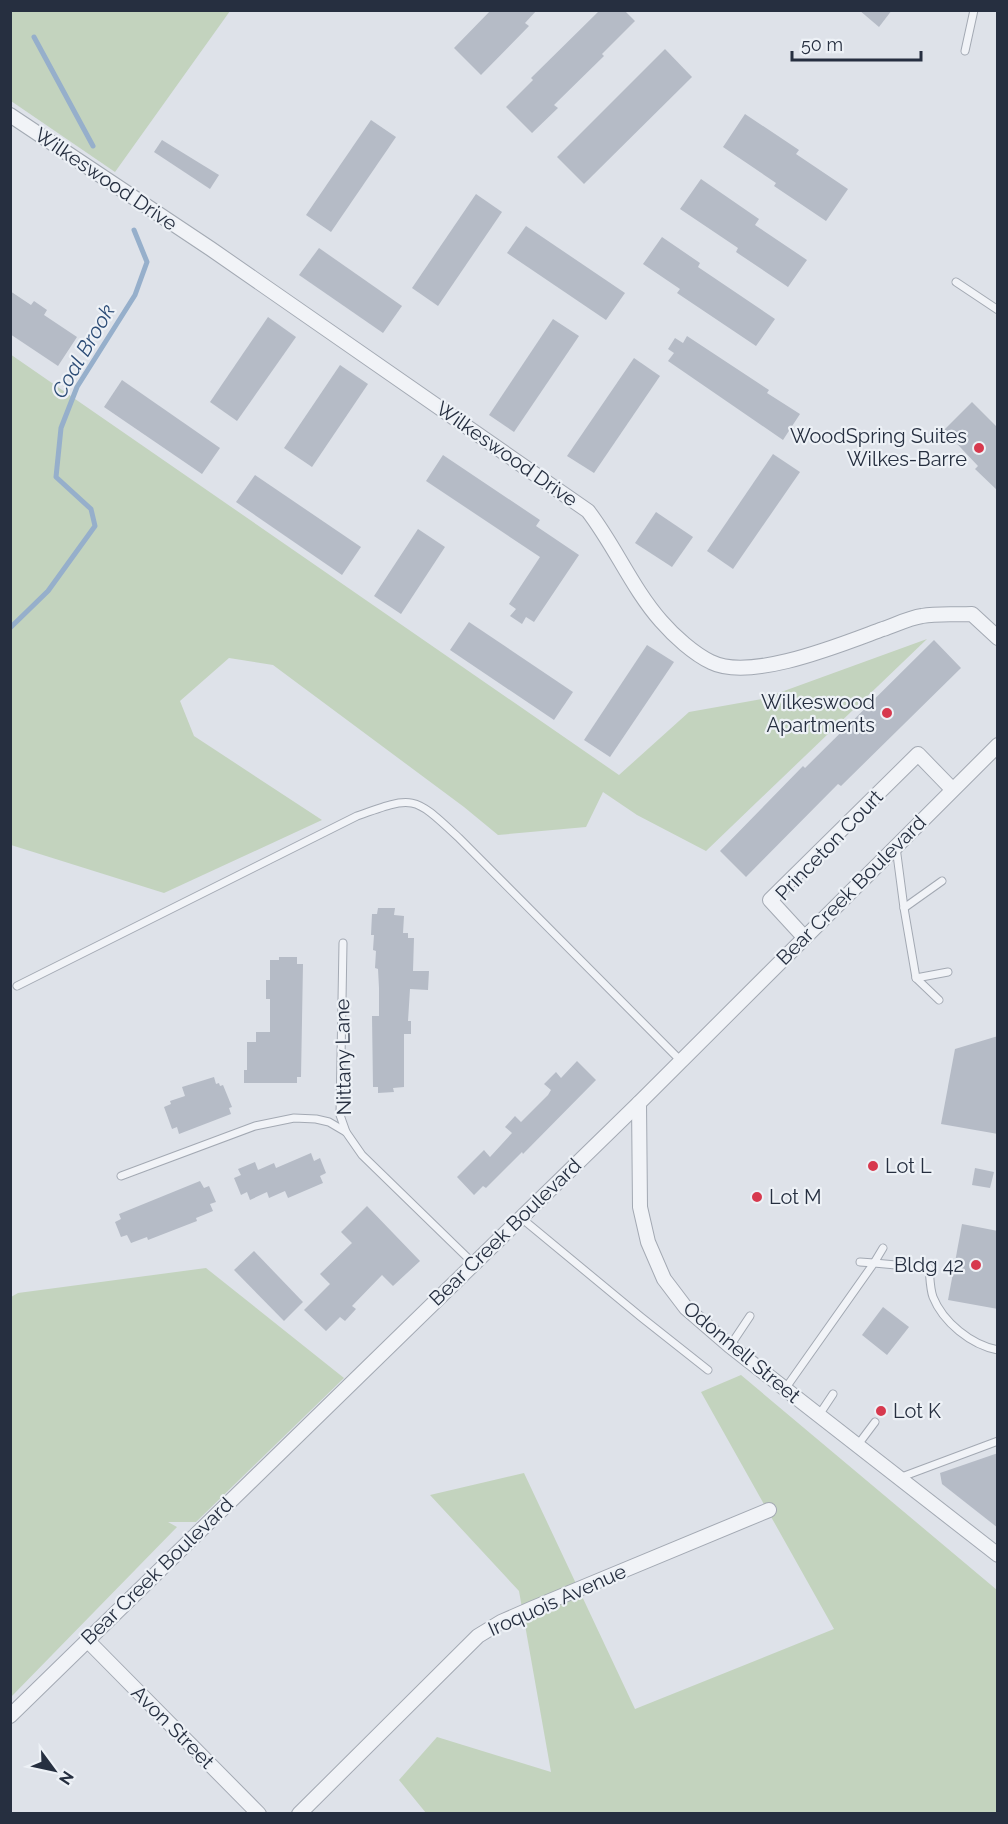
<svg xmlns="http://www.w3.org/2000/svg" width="1008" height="1824" viewBox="0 0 1008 1824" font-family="Raleway,sans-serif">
<rect width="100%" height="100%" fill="#dee2e9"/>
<g fill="#c3d3be">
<polygon points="11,10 230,10 230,11 115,172 11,101"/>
<polygon points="10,354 619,775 689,712 762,699 927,639 706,851 637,815 603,792 586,827 498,835 464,807 273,665 229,658 180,701 194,736 322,820 164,893 11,845"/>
<polygon points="206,1268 344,1378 196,1522 168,1522 177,1527 11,1697 11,1297 18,1293"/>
<polygon points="741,1375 997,1590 997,1813 426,1813 399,1780 437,1737 551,1772 519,1591 430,1495 524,1473 635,1709 834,1629 701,1392"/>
</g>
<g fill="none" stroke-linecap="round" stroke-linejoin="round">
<g stroke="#96afcb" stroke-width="5">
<polyline points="34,37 93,146"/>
<polyline points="10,628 48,591 95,526 91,509 56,477 61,428 77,387 135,295 147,262 134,230"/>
</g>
</g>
<g fill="#b5bbc6">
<polygon points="491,10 537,10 525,23 529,26 481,75 454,48"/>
<polygon points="600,10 624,10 635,21 602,54 604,56 554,105 558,108 532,133 506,107 533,80 531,78"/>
<polygon points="859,10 892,10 879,27"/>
<polygon points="665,49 692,77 584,184 557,157"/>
<polygon points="745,114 799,150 796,154 848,189 826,221 774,186 776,183 723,147"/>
<polygon points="371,120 396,137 331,232 306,215"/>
<polygon points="162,140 219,175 210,189 154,152"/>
<polygon points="701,179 759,219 755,225 807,260 788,287 736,252 738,248 680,209"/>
<polygon points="476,194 502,212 438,306 412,288"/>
<polygon points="526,226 625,293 606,320 507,253"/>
<polygon points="662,237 700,263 698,267 775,319 756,346 677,293 680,289 643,264"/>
<polygon points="319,248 402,306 383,333 299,275"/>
<polygon points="10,291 31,305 34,301 47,310 44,315 77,337 58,366 10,334"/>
<polygon points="268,317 296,337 237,421 210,402"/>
<polygon points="553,319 579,336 514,432 489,415"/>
<polygon points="687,336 769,390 767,393 800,414 783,440 668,361 674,353 668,349 675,338 683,343"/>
<polygon points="634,358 660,376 594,473 567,456"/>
<polygon points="340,365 368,384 312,467 284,448"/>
<polygon points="122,380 220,448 202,474 104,407"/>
<polygon points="972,402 998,428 998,491 975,469 978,466 944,430"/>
<polygon points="773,454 800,472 733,569 707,551"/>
<polygon points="443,455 540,520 536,526 579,555 534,622 526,617 522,624 510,616 516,609 509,604 540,557 426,481"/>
<polygon points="255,475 361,547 342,575 236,502"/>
<polygon points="656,512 693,537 672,567 635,543"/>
<polygon points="418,529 445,547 401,614 374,596"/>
<polygon points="469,622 573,692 554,720 450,650"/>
<polygon points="934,640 961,668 841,786 838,784 746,877 720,851 803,766 805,768"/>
<polygon points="647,645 674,662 610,757 584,740"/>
<polygon points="378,908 395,908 394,915 404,916 403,933 408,933 408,938 414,938 413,971 429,971 428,990 410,989 408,1021 411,1021 411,1034 404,1034 404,1087 393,1088 394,1092 378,1093 378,1087 373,1087 372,1016 379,1016 379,988 378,969 375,968 376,951 373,950 374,935 371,935 372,914 377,914"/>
<polygon points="279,957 297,957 297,964 303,964 301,1077 297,1077 297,1083 244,1083 244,1070 247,1070 247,1042 256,1042 256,1032 270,1032 270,999 266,999 266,980 270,980 270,960 279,960"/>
<polygon points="998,1036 998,1134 941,1124 955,1049"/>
<polygon points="577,1061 596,1080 523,1154 522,1152 486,1188 483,1186 474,1195 457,1177 484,1150 490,1157 512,1133 505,1127 515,1116 521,1122 548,1095 551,1090 544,1084 556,1072 561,1078"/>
<polygon points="214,1077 216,1084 219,1083 220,1086 223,1085 232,1107 229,1108 231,1114 179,1134 177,1127 172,1129 164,1107 171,1104 170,1101 185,1096 182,1087"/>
<polygon points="311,1153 314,1161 320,1158 326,1173 320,1176 323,1183 288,1198 285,1191 269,1198 267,1192 250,1200 247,1192 241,1195 234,1178 241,1175 238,1169 255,1162 258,1170 274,1163 276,1168"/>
<polygon points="975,1168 994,1172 990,1188 972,1185"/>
<polygon points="200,1181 204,1188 209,1186 216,1202 210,1204 213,1211 196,1218 197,1221 148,1240 147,1237 131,1243 127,1235 121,1237 115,1222 121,1219 119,1214"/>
<polygon points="367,1206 420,1261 393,1286 382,1275 352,1306 356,1309 345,1321 340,1317 326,1331 304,1310 330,1284 320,1274 352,1243 341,1232"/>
<polygon points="962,1224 998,1231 998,1309 948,1300"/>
<polygon points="254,1251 303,1302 284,1321 234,1270"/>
<polygon points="883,1307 909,1327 887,1355 862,1335"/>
<polygon points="998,1453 998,1528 942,1484 940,1473"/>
</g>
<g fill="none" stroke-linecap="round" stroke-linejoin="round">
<defs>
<g id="service">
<polyline points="965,51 974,10"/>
<polyline points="956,282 998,310"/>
<polyline points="896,847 904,908 916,978 939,1000"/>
<polyline points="904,908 942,881"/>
<polyline points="343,943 340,1115 346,1132 362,1155 473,1263"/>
<polyline points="916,978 948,972"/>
<path d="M17,986L357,816C415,795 414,796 459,838L681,1061"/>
<polyline points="121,1176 255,1126 294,1118 316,1119 329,1122 346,1132"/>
<polyline points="520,1217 641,1317 708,1370"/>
<polyline points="860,1262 874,1263 883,1248"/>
<polyline points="730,1346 750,1316"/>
<path d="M785,1389L874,1263L929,1268C930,1277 930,1289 933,1297C943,1322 971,1345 998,1350"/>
<polyline points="819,1415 833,1394"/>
<polyline points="857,1446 875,1422"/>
<polyline points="899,1478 998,1441"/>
</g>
<g id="minor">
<path d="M10,115L211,249L588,511C615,546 632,588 661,621C674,636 694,654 711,662C751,682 842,644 883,629C895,625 909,618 922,616C938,613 956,615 972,614L998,638"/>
<polyline points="804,937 770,900 918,754 952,789"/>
<polyline points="639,1103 640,1207 648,1242 664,1279 686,1308 730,1346 998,1555"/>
<polyline points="87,1640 259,1814"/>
<polyline points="10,1716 639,1103 998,745"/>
<polyline points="299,1814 478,1636 501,1622 533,1608 769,1510"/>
</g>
</defs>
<use href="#service" stroke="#a3a9b3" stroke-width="9"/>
<use href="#minor" stroke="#a3a9b3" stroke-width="16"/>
<use href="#service" stroke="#f1f3f7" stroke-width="7"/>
<use href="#minor" stroke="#f1f3f7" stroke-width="14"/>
</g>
<g fill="#d7394e" stroke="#edf1f6" stroke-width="2">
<circle cx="979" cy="448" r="6"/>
<circle cx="887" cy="713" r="6"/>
<circle cx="873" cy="1166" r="6"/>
<circle cx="757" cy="1197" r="6"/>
<circle cx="976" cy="1265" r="6"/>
<circle cx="881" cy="1411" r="6"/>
</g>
<g text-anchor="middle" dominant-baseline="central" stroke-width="4.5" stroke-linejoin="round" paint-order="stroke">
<g font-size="20" fill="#262f40" stroke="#edf1f6">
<text transform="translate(106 179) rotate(34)">Wilkeswood Drive</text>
<text transform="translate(507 454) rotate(35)">Wilkeswood Drive</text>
<text transform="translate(829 845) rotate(-46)">Princeton Court</text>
<text transform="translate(851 890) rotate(-45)">Bear Creek Boulevard</text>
<text transform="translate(343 1057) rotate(-91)">Nittany Lane</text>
<text transform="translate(505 1232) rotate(-44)">Bear Creek Boulevard</text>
<text transform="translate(742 1352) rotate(40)">Odonnell Street</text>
<text transform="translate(157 1571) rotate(-44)">Bear Creek Boulevard</text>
<text transform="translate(557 1600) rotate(-24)">Iroquois Avenue</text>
<text transform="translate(173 1727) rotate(45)">Avon Street</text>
</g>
<g font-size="20" fill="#262f40" stroke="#edf1f6" text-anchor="end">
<text x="967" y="436">WoodSpring Suites<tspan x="967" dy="23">Wilkes-Barre</tspan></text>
<text x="875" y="702">Wilkeswood<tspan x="875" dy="23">Apartments</tspan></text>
<text x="885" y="1166" text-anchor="start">Lot L</text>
<text x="769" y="1197" text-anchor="start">Lot M</text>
<text x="964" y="1265">Bldg 42</text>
<text x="893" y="1411" text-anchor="start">Lot K</text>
</g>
<g font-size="21" font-style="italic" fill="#2d4d77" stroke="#edf1f6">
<text transform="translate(83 351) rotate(-60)">Coal Brook</text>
</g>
</g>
<rect width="1008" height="1824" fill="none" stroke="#262f40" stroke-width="24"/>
<g transform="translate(54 1770) rotate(123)" stroke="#edf1f6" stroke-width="4.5" paint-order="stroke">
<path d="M0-4.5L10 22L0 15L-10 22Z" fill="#262f40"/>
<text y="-9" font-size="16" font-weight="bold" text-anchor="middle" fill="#262f40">N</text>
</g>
<path d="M792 51v9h129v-9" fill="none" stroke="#262f40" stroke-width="3"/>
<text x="801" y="51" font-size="18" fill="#262f40" stroke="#edf1f6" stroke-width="4.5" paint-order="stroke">50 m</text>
</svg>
